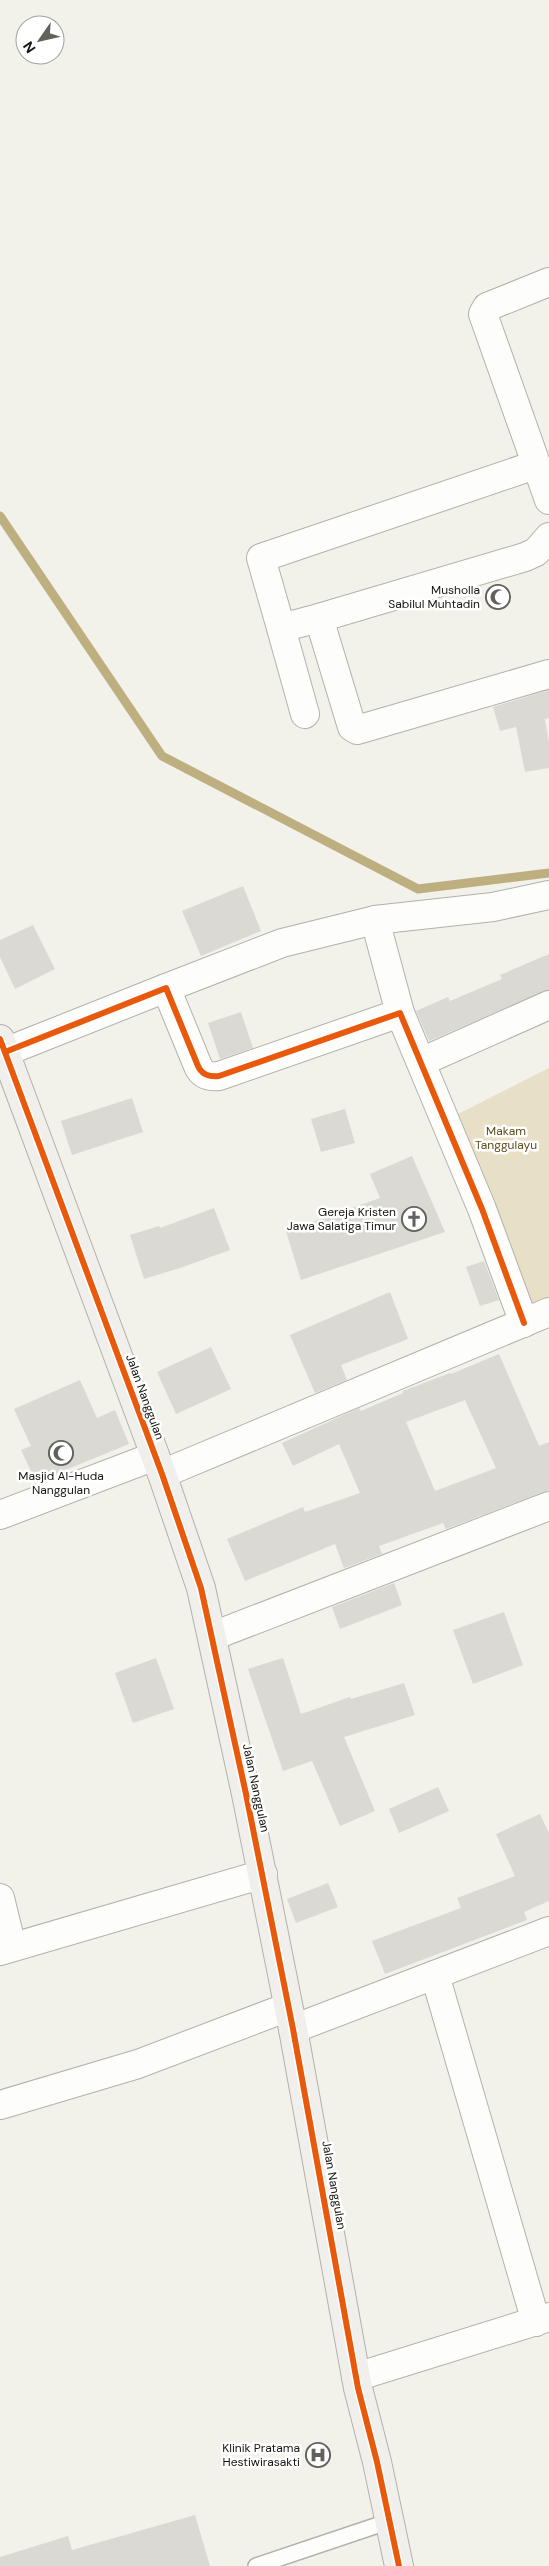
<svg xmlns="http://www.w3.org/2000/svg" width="549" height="2566" viewBox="0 0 549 2566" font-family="'DM Sans',sans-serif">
<rect width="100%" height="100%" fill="#f2f1ea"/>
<polygon fill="#e8e0c6" points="549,1068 549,1302 530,1310 452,1117"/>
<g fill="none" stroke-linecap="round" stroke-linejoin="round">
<polyline stroke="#beaf80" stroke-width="9" points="0,516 162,756 418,889 549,873"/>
</g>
<g fill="#dad9d4" fill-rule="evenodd">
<polygon points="549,690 549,718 545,719 549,743 549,768 525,772 516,727 500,731 493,707"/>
<polygon points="243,886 261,931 201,956 182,911"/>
<polygon points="33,925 55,969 15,989 0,957 0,940"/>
<polygon points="549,954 549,990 429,1041 416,1011 448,997 450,1001 502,979 500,975"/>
<polygon points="241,1012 253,1048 220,1059 208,1023"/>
<polygon points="132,1098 143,1132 72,1155 61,1121"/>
<polygon points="345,1109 355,1143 321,1152 311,1119"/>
<polygon points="412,1156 445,1232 301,1280 285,1228 309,1223 380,1198 370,1174"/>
<polygon points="214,1208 230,1250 180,1268 144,1279 130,1235 159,1226 160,1228"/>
<polygon points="484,1261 499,1300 480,1306 466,1267"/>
<polygon points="390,1292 408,1339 341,1365 347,1380 315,1393 290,1335"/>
<polygon points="211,1347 231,1389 176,1414 157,1372"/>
<path d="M499,1354L539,1446L549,1442V1490L446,1529L443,1523L379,1546L382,1554L344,1568L335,1544L245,1581L227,1539L303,1507L305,1512L360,1493L339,1444L293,1466L282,1443L359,1408L361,1411L403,1393V1391L450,1373L451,1374ZM465,1400L496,1468L435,1491L406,1422Z"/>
<polygon points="80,1380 97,1418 115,1410 129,1444 36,1482 21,1450 31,1446 14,1409"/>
<polygon points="394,1583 402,1605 340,1629 332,1607"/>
<polygon points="504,1612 523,1665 473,1684 453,1630"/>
<polygon points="156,1658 174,1709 133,1723 115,1673"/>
<polygon points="283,1658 301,1714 350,1697 351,1699 404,1683 415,1715 344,1737 375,1811 340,1826 312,1761 283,1771 248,1669"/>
<polygon points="438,1787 449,1811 399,1833 389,1809"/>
<polygon points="540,1814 549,1833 549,1901 524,1912 527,1920 385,1974 372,1941 461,1908 457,1898 515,1876 496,1834"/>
<polygon points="328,1883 338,1907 296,1923 287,1899"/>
<polygon points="195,2515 210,2566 0,2566 0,2557 68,2536 72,2550"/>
</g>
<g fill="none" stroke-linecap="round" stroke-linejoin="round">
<defs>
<polyline id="lane" points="256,2566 390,2521"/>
<g id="street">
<polyline points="549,282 487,307 483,314 549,500"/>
<polyline points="549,537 536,552 525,557 319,618 352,727 357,730 549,674"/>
<polyline points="319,618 281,628 261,558 535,465"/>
<polyline points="281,628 305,714"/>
<polyline points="166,988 282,943 375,920"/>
<polyline points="400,1013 375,920 493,907 549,895"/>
<path d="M5,1052L166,988L198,1066C202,1075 209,1077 219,1076L400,1013L482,1209L524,1323"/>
<polyline points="421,1062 549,1005"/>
<polyline points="162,1474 549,1312"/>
<polyline points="0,1515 155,1456"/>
<polyline points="213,1636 549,1506"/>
<polyline points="0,1898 12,1947"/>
<polyline points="0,1951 263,1874"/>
<polyline points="435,1975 536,2322"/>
<polyline points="293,2029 549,1931"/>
<polyline points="0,2105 138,2064 288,2007"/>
<polyline points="356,2377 549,2317"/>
</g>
<polyline id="secondary" points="0,1039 162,1474 201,1588 246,1794 293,2029 358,2388 377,2462 399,2566"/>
</defs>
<use href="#lane" stroke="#b2b1ab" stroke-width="18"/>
<use href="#street" stroke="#b2b1ab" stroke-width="30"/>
<use href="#secondary" stroke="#b2b1ab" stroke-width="30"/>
<use href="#lane" stroke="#fdfdfc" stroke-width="15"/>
<use href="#street" stroke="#fdfdfc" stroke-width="28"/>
<use href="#secondary" stroke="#f0efeb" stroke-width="28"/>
<defs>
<g id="cycleway">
<polyline points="0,1039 162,1474 201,1588 246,1794 293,2029 358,2388 377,2462 399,2566"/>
<path d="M5,1052L166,988L198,1066C202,1075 209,1077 219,1076L400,1013L482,1209L524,1323"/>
</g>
</defs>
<use href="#cycleway" stroke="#fff" stroke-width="9"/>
<use href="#cycleway" stroke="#e8590c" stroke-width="6"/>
</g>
<defs>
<symbol id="mosque-ring" viewBox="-11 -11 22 22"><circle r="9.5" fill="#fff" stroke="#62615c" stroke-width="1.5"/><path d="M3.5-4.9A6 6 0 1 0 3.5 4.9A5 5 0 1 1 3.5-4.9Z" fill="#62615c"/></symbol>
<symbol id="church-ring" viewBox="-11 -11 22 22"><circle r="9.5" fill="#fff" stroke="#62615c" stroke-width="1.5"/><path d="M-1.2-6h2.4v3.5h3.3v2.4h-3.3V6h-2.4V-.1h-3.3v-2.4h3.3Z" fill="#62615c"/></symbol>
<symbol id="hospital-ring" viewBox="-11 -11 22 22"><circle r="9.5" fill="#fff" stroke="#62615c" stroke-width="1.5"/><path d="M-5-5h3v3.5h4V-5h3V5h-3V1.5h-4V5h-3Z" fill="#62615c"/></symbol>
</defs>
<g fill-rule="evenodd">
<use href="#mosque-ring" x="484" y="583" width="28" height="28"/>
<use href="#church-ring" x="400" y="1205" width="28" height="28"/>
<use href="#mosque-ring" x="47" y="1439" width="28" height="28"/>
<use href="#hospital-ring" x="304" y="2441" width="28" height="28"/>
</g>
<g text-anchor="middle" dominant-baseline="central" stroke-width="5" stroke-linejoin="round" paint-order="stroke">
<g font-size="12" fill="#151410" stroke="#fff" text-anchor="end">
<text x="480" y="590">Musholla<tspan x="480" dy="14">Sabilul Muhtadin</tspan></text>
<text x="396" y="1212">Gereja Kristen<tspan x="396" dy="14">Jawa Salatiga Timur</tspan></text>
<text x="61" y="1476" text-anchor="middle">Masjid Al-Huda<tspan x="61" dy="14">Nanggulan</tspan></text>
<text x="300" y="2448">Klinik Pratama<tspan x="300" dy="14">Hestiwirasakti</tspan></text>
</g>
<g font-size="12" fill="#5c4d1c" stroke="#fff">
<text x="506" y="1131">Makam<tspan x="506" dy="14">Tanggulayu</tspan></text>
</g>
<g font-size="12" fill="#151410" stroke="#fff">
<text transform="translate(145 1397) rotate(70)">Jalan Nanggulan</text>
<text transform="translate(256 1788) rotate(78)">Jalan Nanggulan</text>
<text transform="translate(334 2185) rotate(80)">Jalan Nanggulan</text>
</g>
</g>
<g transform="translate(40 40) rotate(236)"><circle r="24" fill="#ffffff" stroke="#a1a19f"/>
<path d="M0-4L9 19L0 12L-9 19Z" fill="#62615c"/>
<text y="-8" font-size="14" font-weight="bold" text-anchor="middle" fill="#151410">N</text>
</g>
</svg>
